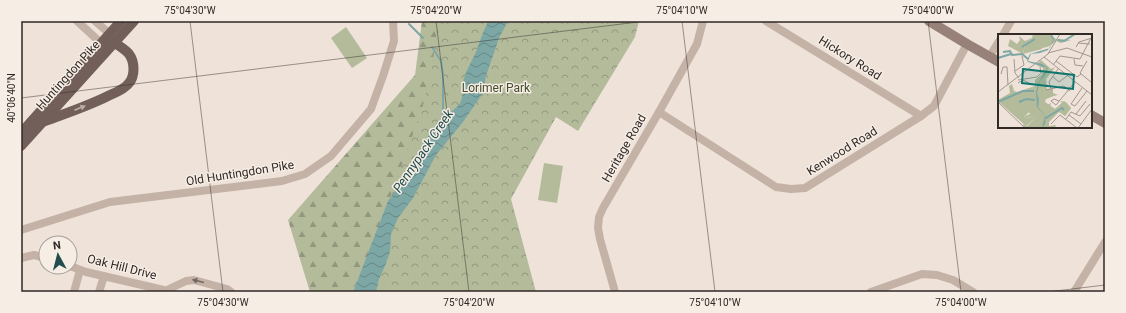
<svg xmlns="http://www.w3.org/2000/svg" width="1126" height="313" viewBox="0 0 1126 313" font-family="Roboto,sans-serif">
<defs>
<pattern id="forest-firs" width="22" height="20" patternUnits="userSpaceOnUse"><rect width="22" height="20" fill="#b3bb9b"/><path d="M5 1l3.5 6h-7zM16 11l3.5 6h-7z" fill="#92987e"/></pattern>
<pattern id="park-crowns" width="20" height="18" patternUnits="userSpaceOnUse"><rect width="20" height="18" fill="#b3bb9b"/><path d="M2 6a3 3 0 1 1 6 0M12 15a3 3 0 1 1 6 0" fill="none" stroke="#92987e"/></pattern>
<pattern id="water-waves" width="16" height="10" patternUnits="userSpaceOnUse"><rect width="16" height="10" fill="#7ca7a5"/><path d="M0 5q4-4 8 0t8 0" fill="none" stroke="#668886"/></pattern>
</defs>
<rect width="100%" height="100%" fill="#eee2d9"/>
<g fill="#b3bb9b">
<polygon points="346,27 367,58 352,68 331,38"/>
<polygon points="544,163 563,166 557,203 538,200"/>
</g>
<polygon fill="url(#forest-firs)" points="422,21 489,21 382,217 377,233 353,292 310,292 288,220 415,75"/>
<polygon fill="url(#park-crowns)" points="438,21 639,21 635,37 578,131 556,117 511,199 536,292 361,292 380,226 422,109 432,68"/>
<path fill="url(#water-waves)" d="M489,21H508L499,38L486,76L483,93L463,122L436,155L413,198L398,218L391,234L390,252L385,266L379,279L376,292H353L388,201C407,177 419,148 437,123C443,116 456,110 460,103C465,94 461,91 463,83C465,71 473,60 477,49C481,39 483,30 489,21Z"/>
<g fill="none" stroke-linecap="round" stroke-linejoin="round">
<g stroke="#7ca7a5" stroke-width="2">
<polyline points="409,24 423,38"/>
<polyline points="432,47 441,61 443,74 443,119"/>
</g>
<g stroke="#c4b2a7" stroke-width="8">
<polyline points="77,21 101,43 106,43"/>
<polyline points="95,21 110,34 112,39"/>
<polyline points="766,21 921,116"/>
<polyline points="1003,35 1011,21"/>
<polyline points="990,56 999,41"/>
<polyline points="659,112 776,187 791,189 805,188 921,116 934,106 967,44"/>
<polyline points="21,230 110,202 282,181 305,174 331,156 371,109 383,76 394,41 393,21"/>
<polyline points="21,258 34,255 46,258"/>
<polyline points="70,266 86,272 168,291"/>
<polyline points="74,292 80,270"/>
<polyline points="99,292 104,276"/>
<polyline points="169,292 169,289 186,281 194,280 227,289 231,292"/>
<polyline points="615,292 600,239 598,228 599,217 603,208 659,112 697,44 703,21"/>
<polyline points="871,292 922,274 937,275 953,280 973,292"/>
<polyline points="1074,292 1105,242"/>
</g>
<g stroke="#978179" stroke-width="10">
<polyline points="929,21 967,44 999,62"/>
<polyline points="1091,115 1105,123"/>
</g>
<g stroke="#725f59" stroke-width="10">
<path d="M45,121C67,113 88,106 108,96C115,93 125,89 129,83C135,76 135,62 129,54C126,50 119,46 115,43"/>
<polyline points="21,133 121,21"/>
<polyline points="21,146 134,21"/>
</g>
</g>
<defs><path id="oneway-solid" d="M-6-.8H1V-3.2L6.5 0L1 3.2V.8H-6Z"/></defs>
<use fill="#bbada6" href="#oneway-solid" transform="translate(80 108) rotate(-23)"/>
<use fill="#736760" href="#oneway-solid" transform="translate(198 281) rotate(-166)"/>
<path fill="none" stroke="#312926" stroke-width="1" stroke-opacity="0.45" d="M190,21L223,292M436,21L469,292M682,21L715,292M928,21L961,292M21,98L646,21M1047,292L1105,285"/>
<g text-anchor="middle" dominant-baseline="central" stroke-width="3" stroke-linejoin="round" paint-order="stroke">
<g font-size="12" fill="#312926" stroke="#f6ede5">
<text transform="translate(850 58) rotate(32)">Hickory Road</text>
<text transform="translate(68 75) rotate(-48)">Huntingdon Pike</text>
<text transform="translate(624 148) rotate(-60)">Heritage Road</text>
<text transform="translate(842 151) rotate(-32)">Kenwood Road</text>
<text transform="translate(240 173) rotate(-9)">Old Huntingdon Pike</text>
<text transform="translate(122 267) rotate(14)">Oak Hill Drive</text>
</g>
<g font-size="12" fill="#444d2d" stroke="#f6ede5">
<text x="496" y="88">Lorimer Park</text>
</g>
<g font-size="13" font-style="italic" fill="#214e4d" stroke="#f6ede5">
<text transform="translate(423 151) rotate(-56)">Pennypack Creek</text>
</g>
</g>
<g transform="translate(998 34)">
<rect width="94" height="94" fill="#eee2d9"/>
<path d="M29,60V63L24,66L32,77L26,83L37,84L28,92L2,69L16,61Z" fill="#b3bb9b"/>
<path d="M35,0H51L58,5L73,6L63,9L58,7L52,12L45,14L37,10L36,17L27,10L25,20L10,12L12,5L19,10L22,6L21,2L27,7L34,4ZM43,26L53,35L57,33L48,45L49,55L55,54V59L60,61L48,63L47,68L57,75L66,67L73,74L67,82L61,78L51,88V92L58,91L57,94H45L48,83L43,94H26L25,90L29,92L37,84L25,83L32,80L24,66L29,63V60L19,64L16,61L3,69L0,66L12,59L11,52L14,50L16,57L19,58L37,52V46L44,40L45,34L38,31L46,32L39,30Z" fill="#b3bb9b"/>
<path d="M40,8L44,11V15L25,20L27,10L33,12Z" fill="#b3bb9b"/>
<path d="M45,29L54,36L57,33L47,46L48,54L43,55L44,60L58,61L46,66L49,71L53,69L52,73L58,75L64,69L62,67L68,68L73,74L67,82L61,76L47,85V89L54,94H43V84L37,65L45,39Z" fill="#b3bb9b"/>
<path d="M52,0L55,2L56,6L55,8L50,16L42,19L33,20L30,27L44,30L50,34L47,41L42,47L39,59L41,65L40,73L48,83L47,90L44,94L47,82L39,73L38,58L40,50L49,34L30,28L29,26L32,20L52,14L55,6Z" fill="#7ca7a5"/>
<path fill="none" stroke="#7ca7a5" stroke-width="2" d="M60,6L66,7L77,0M24,13L37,5M5,18L12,17L14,21L24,20L30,25M0,24L13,20M0,68L25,57H36M21,68L28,65L37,66M48,84L64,74L66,76"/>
<path fill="none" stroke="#a29891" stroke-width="1" d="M80,9L92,10M78,13L81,8L94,4M50,19L69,14L94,23M46,23L94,61M16,25L17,39L21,44M76,25L77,31L85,32M58,27L79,43L83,40M89,27L82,39L93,48M55,31L62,22L82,25L93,4M17,37L26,31L24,22M3,40L5,33H9L10,51M55,43L61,48L69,42M20,46L39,43L43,39L42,33M20,49L25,46L31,49M84,54L73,70L77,72L89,57M53,55L51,48L60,35M48,56L66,52L72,57M0,58L50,20L62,0M61,67L56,65L53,67L58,71L77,48M0,68L27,94M78,80L88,67M71,81L83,90M68,85L73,78L82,82L92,70M53,90L62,81L79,94M80,94L94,75"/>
<path fill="#0f766e" fill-opacity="0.15" stroke="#0f766e" stroke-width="2" d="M25,35L76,41L75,55L24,49Z"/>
<rect width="94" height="94" fill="none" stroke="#312926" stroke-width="2"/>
</g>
<rect width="1126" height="313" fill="none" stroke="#f6ede5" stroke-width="44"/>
<g transform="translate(58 255) rotate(353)"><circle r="19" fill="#f6ede5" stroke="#a79f99"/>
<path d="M0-3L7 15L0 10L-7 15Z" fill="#214e4d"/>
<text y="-6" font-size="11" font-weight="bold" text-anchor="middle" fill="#312926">N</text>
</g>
<rect x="22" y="22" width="1082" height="269" fill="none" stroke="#312926" stroke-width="1.5"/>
<g font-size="10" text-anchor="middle" fill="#312926">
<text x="190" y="14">75°04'30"W</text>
<text x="436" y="14">75°04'20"W</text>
<text x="682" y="14">75°04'10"W</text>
<text x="928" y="14">75°04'00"W</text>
<text transform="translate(11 98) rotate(-90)" y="4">40°06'40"N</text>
<text x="223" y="306">75°04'30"W</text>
<text x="469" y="306">75°04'20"W</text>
<text x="715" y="306">75°04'10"W</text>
<text x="961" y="306">75°04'00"W</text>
</g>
</svg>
